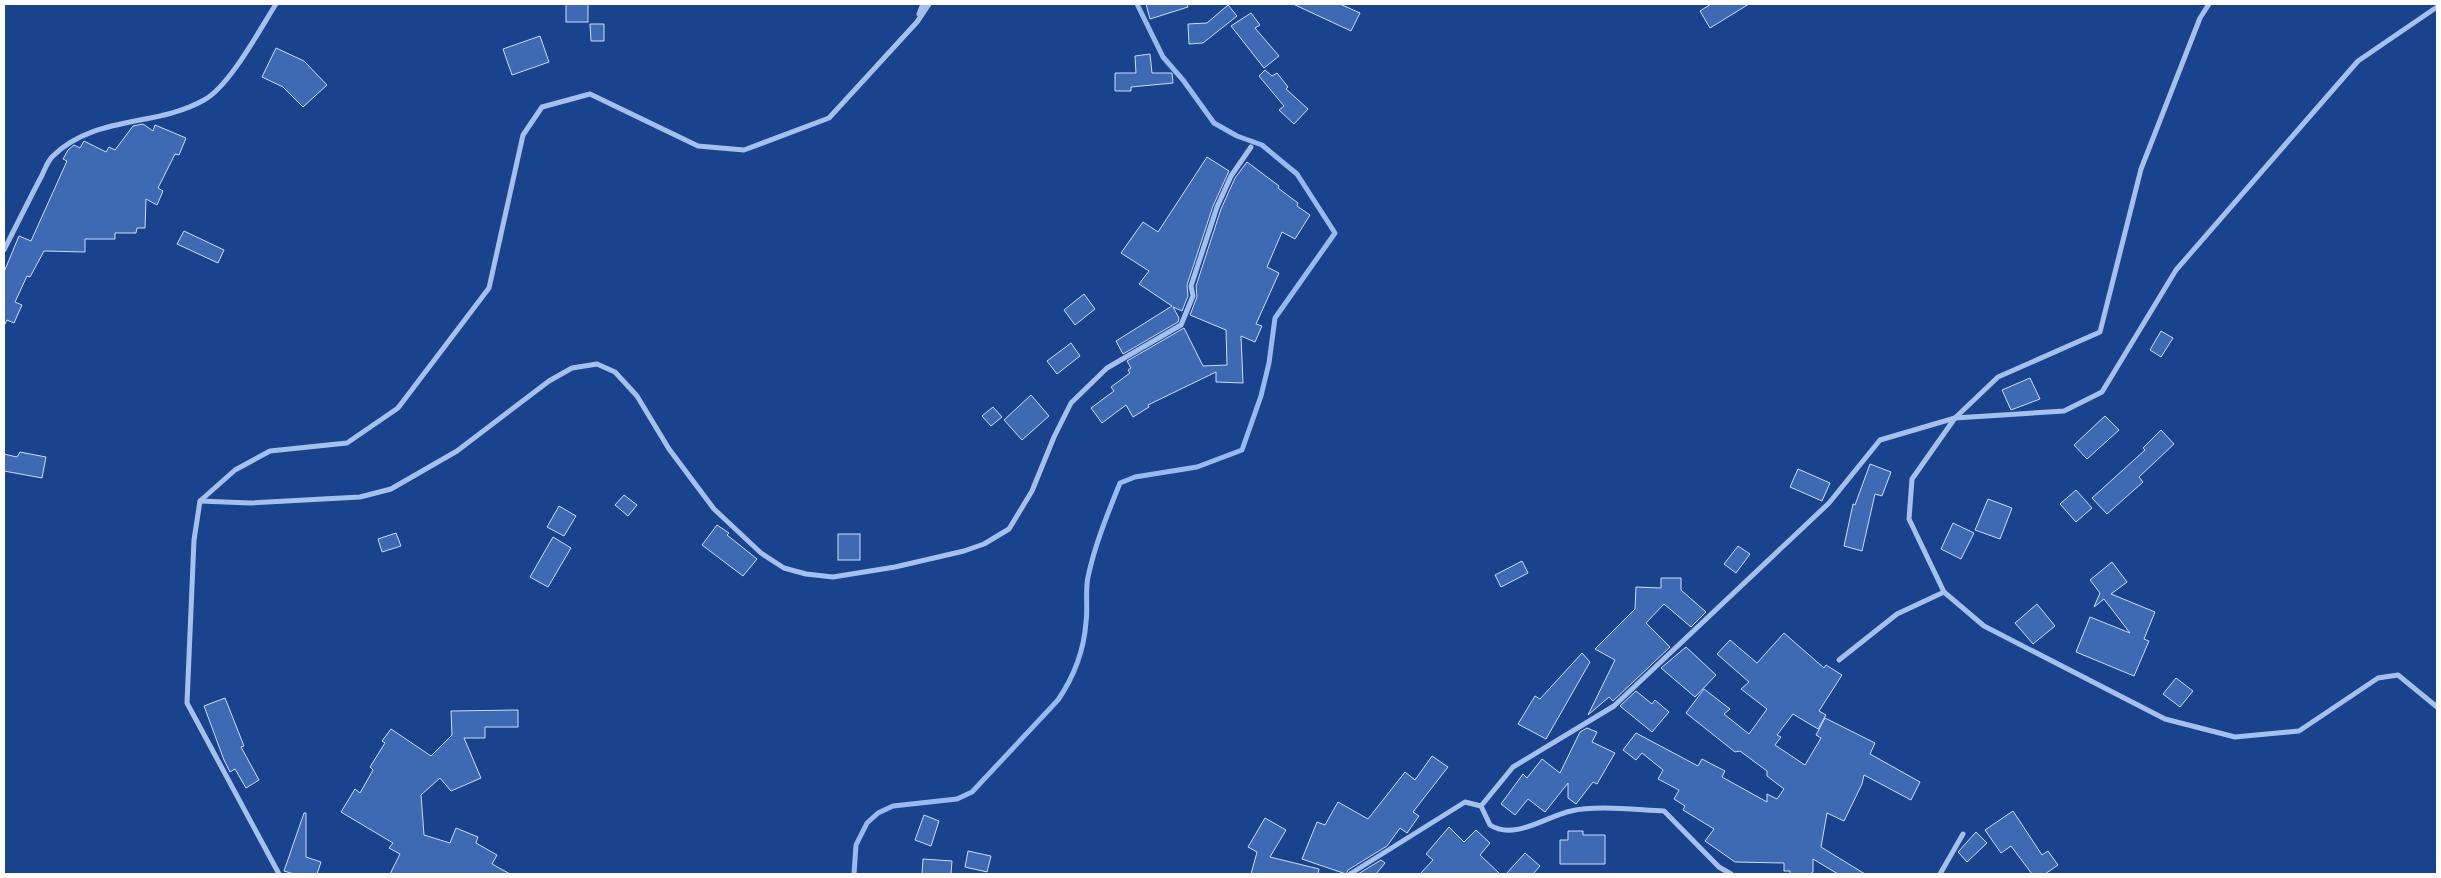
<svg xmlns="http://www.w3.org/2000/svg" width="2441" height="878" viewBox="0 0 2441 878" font-family="Lato,sans-serif">
<rect width="100%" height="100%" fill="#1a438d"/>
<g fill="none" stroke-linecap="round" stroke-linejoin="round">
<path stroke="#98baf0" stroke-width="5" d="M854,874L856,845L867,823L878,813L893,806L957,799L972,792L1058,700C1073,678 1084,650 1086,622C1088,608 1085,591 1088,577C1095,544 1108,513 1120,483L1135,477L1197,467L1242,450L1261,396L1269,363L1275,318L1335,233L1297,174L1262,145L1237,136L1214,123L1183,80L1163,57L1137,4"/>
</g>
<g fill="#3e69b3" stroke="#cbddfa">
<rect x="566" y="4" width="22" height="18"/>
<polygon points="1146,4 1187,4 1188,7 1150,19"/>
<polygon points="1293,4 1340,4 1360,13 1351,31"/>
<polygon points="1711,4 1749,4 1710,28 1700,11"/>
<polygon points="1228,5 1237,16 1203,43 1189,44 1188,24 1207,23"/>
<polygon points="1251,13 1260,25 1255,28 1279,56 1264,68 1231,26"/>
<polygon points="590,24 604,24 604,41 591,41"/>
<polygon points="540,36 549,62 512,75 503,49"/>
<polygon points="276,48 304,61 327,85 303,107 283,87 262,77"/>
<polygon points="1150,54 1152,73 1172,73 1173,83 1131,87 1131,91 1115,91 1115,73 1136,73 1135,56"/>
<polygon points="1265,70 1272,76 1277,73 1288,87 1286,89 1308,109 1294,124 1279,110 1284,106 1259,76"/>
<polygon points="143,124 153,131 155,125 186,138 179,155 175,154 158,188 163,191 157,205 146,199 145,228 137,228 136,233 115,233 115,239 85,239 85,252 44,251 30,277 27,276 15,302 22,305 14,323 7,320 4,326 4,272 19,236 31,241 67,161 63,159 68,150 74,145 80,148 84,141 106,152 109,147 115,150 133,126"/>
<polygon points="1207,157 1229,171 1213,206 1187,285 1188,296 1182,311 1173,307 1179,318 1178,322 1123,354 1116,341 1172,306 1139,284 1149,271 1121,253 1143,222 1158,232"/>
<polygon points="1247,162 1279,186 1278,188 1298,203 1297,206 1310,215 1295,239 1282,232 1267,267 1279,273 1256,324 1262,326 1255,342 1241,336 1243,383 1216,382 1216,372 1148,405 1149,407 1133,417 1126,405 1102,423 1091,408 1114,391 1111,387 1130,373 1128,370 1131,368 1127,361 1184,328 1203,366 1227,365 1226,330 1190,315 1197,297 1196,286 1221,209 1235,178"/>
<polygon points="184,231 224,250 218,263 177,244"/>
<polygon points="1084,294 1095,309 1075,325 1064,310"/>
<polygon points="2161,331 2173,338 2161,357 2150,350"/>
<polygon points="1071,343 1080,356 1057,374 1047,361"/>
<polygon points="2030,378 2040,399 2011,410 2002,390"/>
<polygon points="1031,395 1049,416 1022,440 1004,420"/>
<polygon points="993,407 1002,417 991,426 982,416"/>
<polygon points="2105,416 2119,430 2087,459 2074,445"/>
<polygon points="2161,430 2174,444 2139,477 2143,482 2107,514 2092,498 2145,450 2143,448"/>
<polygon points="20,452 46,457 42,478 4,471 4,454 17,457"/>
<polygon points="1870,464 1891,472 1882,496 1875,494 1862,551 1844,546 1853,504 1855,505"/>
<polygon points="1798,469 1830,483 1822,501 1790,487"/>
<polygon points="2076,490 2092,508 2076,522 2060,504"/>
<polygon points="624,495 637,505 628,516 615,505"/>
<polygon points="1988,499 2012,508 2000,539 1975,530"/>
<polygon points="559,506 576,516 564,536 547,527"/>
<polygon points="1953,523 1974,533 1961,559 1941,549"/>
<polygon points="717,525 729,533 727,535 757,559 743,576 702,545"/>
<polygon points="396,533 401,546 382,552 378,539"/>
<rect x="838" y="534" width="22" height="26"/>
<polygon points="553,537 571,548 548,587 530,577"/>
<polygon points="1738,546 1750,554 1736,573 1724,564"/>
<polygon points="1522,561 1528,573 1501,587 1495,575"/>
<polygon points="2112,562 2127,582 2111,594 2155,612 2144,639 2149,641 2134,676 2076,652 2090,617 2130,633 2104,599 2094,607 2100,593 2090,580"/>
<polygon points="1661,578 1681,578 1681,590 1706,612 1691,627 1664,604 1646,623 1670,647 1613,701 1609,697 1588,715 1615,660 1595,649 1635,609 1636,587 1661,588"/>
<polygon points="2037,604 2055,626 2033,644 2015,623"/>
<polygon points="1784,633 1824,668 1826,665 1842,675 1819,711 1826,715 1818,729 1793,714 1777,735 1781,737 1775,745 1805,765 1821,738 1816,735 1825,718 1875,743 1870,754 1920,782 1911,800 1864,775 1862,784 1844,821 1827,813 1821,847 1865,874 1838,874 1813,859 1813,872 1810,874 1790,874 1790,871 1784,871 1784,863 1735,862 1705,841 1714,829 1683,810 1685,806 1674,799 1679,790 1658,779 1663,770 1642,753 1636,760 1623,750 1636,733 1698,766 1702,759 1725,771 1722,777 1767,802 1767,794 1777,799 1784,789 1767,776 1767,771 1740,751 1735,752 1686,713 1704,689 1730,709 1724,714 1749,734 1767,709 1741,689 1749,682 1717,654 1730,640 1757,663"/>
<polygon points="1686,647 1716,675 1695,697 1661,668"/>
<polygon points="1582,653 1590,662 1546,739 1518,724 1535,696 1540,699"/>
<polygon points="2176,678 2193,691 2180,707 2163,694"/>
<polygon points="1636,691 1652,704 1655,700 1669,712 1652,732 1620,706"/>
<polygon points="225,698 244,746 241,747 259,780 246,788 235,769 230,772 224,760 204,706"/>
<polygon points="518,710 518,727 485,727 485,738 464,738 481,778 451,791 440,778 421,795 424,835 450,843 456,828 478,837 476,843 497,855 492,864 510,874 390,874 400,854 389,848 393,843 341,812 355,789 360,793 373,770 370,767 385,743 382,741 391,729 431,756 452,735 451,711"/>
<polygon points="1587,728 1597,732 1592,742 1615,753 1597,784 1593,782 1576,804 1568,798 1568,783 1545,812 1528,799 1515,815 1501,804 1523,774 1527,778 1542,759 1560,773 1580,732"/>
<polygon points="1432,756 1448,767 1413,812 1419,816 1407,833 1400,828 1387,846 1348,870 1346,874 1302,859 1317,822 1325,825 1338,802 1368,819 1405,772 1415,780"/>
<polygon points="2013,811 2042,855 2048,851 2058,865 2045,874 2032,874 2011,846 2001,853 1985,830"/>
<polygon points="304,813 306,813 306,857 321,862 317,874 294,874 284,871"/>
<polygon points="924,815 939,821 931,846 915,840"/>
<polygon points="1265,818 1286,830 1270,857 1319,869 1318,874 1251,874 1257,852 1248,847"/>
<polygon points="1449,827 1464,842 1476,830 1490,843 1480,855 1500,874 1420,874 1433,860 1426,854"/>
<polygon points="1568,831 1583,831 1583,835 1605,835 1605,864 1560,864 1560,840 1568,840"/>
<polygon points="1976,832 1987,843 1967,862 1958,852"/>
<polygon points="968,851 991,856 987,872 965,867"/>
<polygon points="1525,853 1540,866 1533,874 1506,874"/>
<polygon points="923,859 952,861 951,874 922,874"/>
<polygon points="1381,860 1385,863 1376,874 1358,874"/>
</g>
<g fill="none" stroke-linecap="round" stroke-linejoin="round">
<g stroke="#a6c0ee" stroke-width="5">
<polyline points="2209,4 2200,18 2141,169 2100,332 1998,377 1955,418 1912,479 1909,519 1944,592 1984,626 2165,719 2235,737 2299,731 2378,678 2398,675 2437,707"/>
<polyline points="919,14 923,4"/>
<path d="M4,250C16,226 28,202 40,179C44,172 47,161 53,156C94,115 157,127 204,100C229,87 260,29 276,4"/>
<polyline points="200,501 250,503 360,497 391,489 457,451 549,381 572,368 597,364 615,372 637,396 669,449 714,509 761,553 784,568 806,574 833,577 895,567 964,551 984,544 1009,529 1032,491 1054,437 1071,403 1107,368 1181,325 1193,296 1191,286 1217,207 1231,176 1251,147"/>
<polyline points="1839,660 1897,614 1944,592"/>
<path d="M1481,806L1490,825C1514,841 1547,816 1571,811C1596,805 1637,810 1664,811L1719,867L1731,874"/>
<polyline points="279,874 187,703 194,540 200,501 235,470 270,451 347,443 398,408 489,288 523,135 542,107 590,94 698,146 744,150 829,118 917,22 929,4"/>
<polyline points="1350,874 1465,802 1481,806 1513,767 1614,706 1829,503 1880,440 1955,418 2064,411 2102,392 2176,270 2358,61 2437,7"/>
<polyline points="1940,874 1963,834"/>
</g>
</g>
<rect width="2441" height="878" fill="none" stroke="#ffffff" stroke-width="10"/>
</svg>
